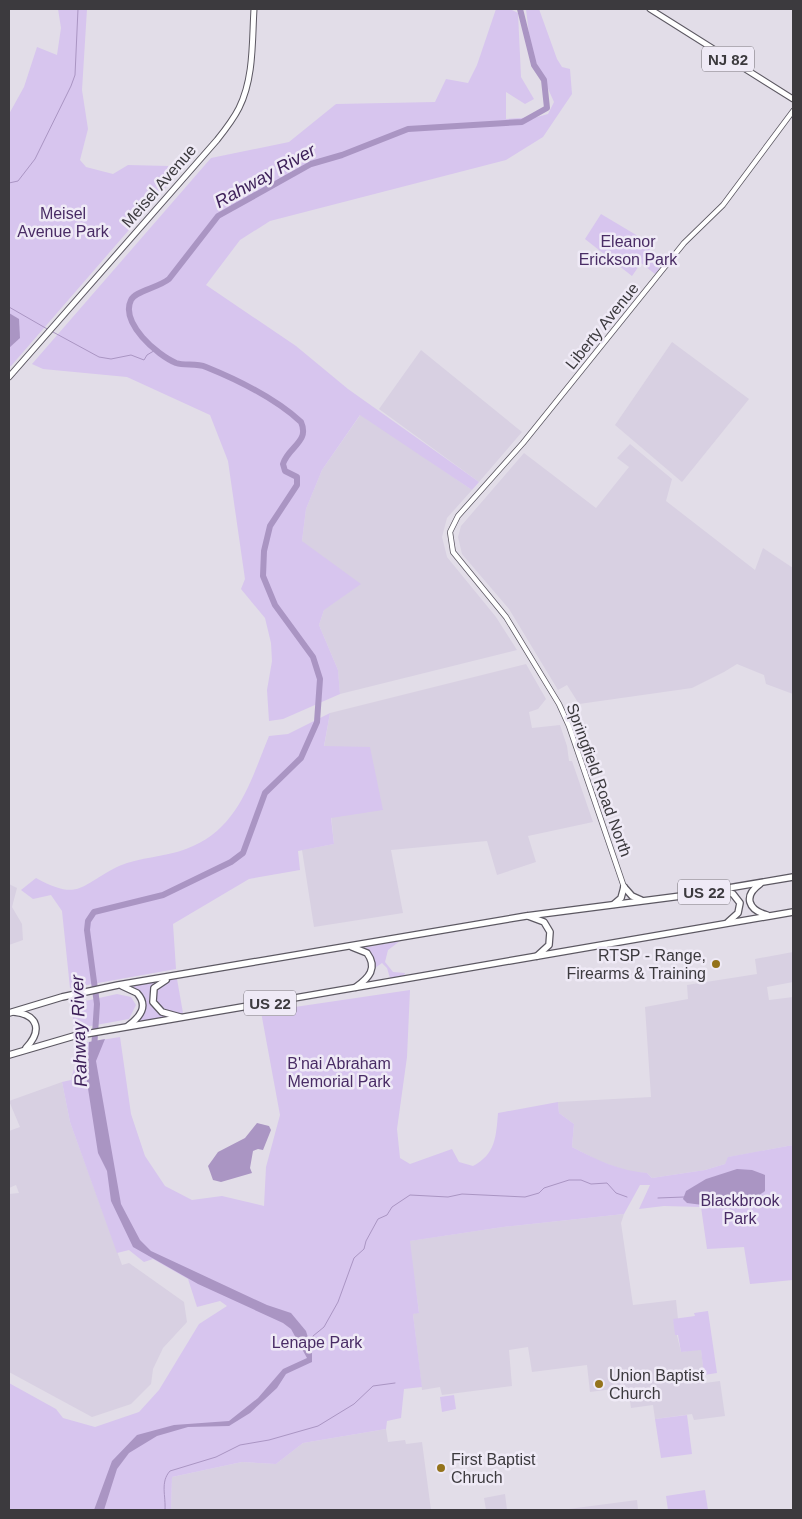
<svg xmlns="http://www.w3.org/2000/svg" width="802" height="1519" viewBox="0 0 802 1519" font-family="Arial,sans-serif">
<rect width="100%" height="100%" fill="#e2dde8"/>
<g fill="#d8d0e2">
<polygon points="672,342 749,399 682,482 615,425"/>
<polygon points="421,350 522,432 479,482 379,409"/>
<polygon points="361,414 472,490 447,518 442,537 447,557 496,617 517,650 340,694 338,670 319,625 324,610 302,541 306,509 322,470"/>
<polygon points="630,444 672,479 666,501 755,570 763,548 793,568 793,694 766,684 764,675 737,664 724,672 692,688 579,704 567,685 558,690 509,609 462,554 458,537 461,526 524,453 596,508 629,467 617,458"/>
<polygon points="526,664 546,699 538,709 529,712 532,728 560,725 567,746 569,761 572,761 593,822 528,836 536,862 497,875 487,841 391,850 403,913 314,927 302,850 334,844 324,747 330,713"/>
<polygon points="9,884 17,888 12,907 22,924 23,940 9,945"/>
<polygon points="793,952 793,982 767,987 769,1000 793,997 793,1145 729,1157 725,1164 705,1170 652,1178 647,1173 630,1172 599,1161 572,1147 574,1124 559,1113 558,1102 651,1097 645,1007 688,999 687,985 757,974 755,959"/>
<polygon points="62,1082 70,1122 122,1265 129,1263 184,1302 187,1322 163,1348 153,1369 151,1384 131,1404 92,1417 9,1372 9,1194 19,1193 16,1185 9,1188 9,1131 20,1127 9,1101"/>
<polygon points="624,1214 621,1223 633,1305 676,1300 678,1319 673,1319 681,1352 701,1349 705,1383 720,1381 725,1416 694,1420 692,1414 655,1419 653,1405 631,1408 628,1387 590,1392 587,1365 532,1372 528,1347 509,1350 512,1386 442,1395 440,1387 422,1390 413,1314 419,1312 409,1241 503,1227"/>
<polygon points="386,1429 388,1442 405,1440 406,1444 422,1442 431,1510 171,1510 172,1477 242,1462 276,1464 303,1443"/>
<polygon points="505,1494 507,1510 486,1510 484,1498"/>
<polygon points="637,1500 638,1510 561,1510"/>
</g>
<g fill="#d7c5ee">
<polygon points="58,9 87,9 82,90 88,129 80,160 86,167 113,174 128,165 169,166 174,178 11,366 9,366 9,114 24,87 37,47 57,55 61,28"/>
<polygon points="496,9 510,9 518,13 521,77 534,99 525,104 506,92 506,119 537,117 548,114 554,102 531,51 526,9 539,9 557,59 562,67 570,69 572,94 543,137 506,160 270,221 240,240 206,285 296,346 348,389 479,482 472,490 360,415 322,470 306,509 302,541 361,584 324,610 319,625 338,670 340,694 283,719 269,721 267,690 272,661 271,643 265,618 241,589 245,579 228,461 210,415 127,377 43,369 32,364 211,158 289,142 336,104 435,102 446,79 468,83 477,65"/>
<polygon points="601,214 653,245 644,257 660,268 655,274 641,263 632,276 585,239"/>
<path d="M330,713L324,746L370,747L383,810L331,818L334,844L298,851L300,870L249,879L173,924L176,969L70,988L62,911L51,895L33,899L21,890L36,878C80,902 80,885 119,866C140,857 165,857 186,849C238,830 250,782 269,736L288,734Z"/>
<polygon points="400,941 388,950 385,962 393,972 405,973 404,976 390,978 387,968 382,963 375,968 375,961 363,948"/>
<path d="M177,979L183,1013C171,1015 164,1010 155,1002L156,989L165,981Z"/>
<path d="M154,982L156,983C145,998 153,1010 168,1017L139,1022C146,1009 144,996 133,986Z"/>
<path d="M410,990L407,1057L397,1129L400,1158L410,1164L452,1149L459,1162L473,1166C496,1154 496,1136 498,1113L558,1102L559,1113L574,1124L572,1147C597,1160 620,1171 647,1173L652,1178L705,1170L725,1164L728,1157L793,1145V1280L750,1284L744,1247L707,1249L701,1207L664,1206L639,1209L650,1185H640L624,1214L503,1227L410,1241L419,1313L413,1314L422,1387L404,1389L401,1418L387,1421L386,1429L303,1443L276,1464L242,1462L172,1477L171,1510H9V1383L56,1409L63,1418L95,1427L139,1412L159,1390L199,1324L227,1306L220,1301L197,1307L188,1279L153,1259L144,1262L129,1250L117,1253L70,1122L62,1082L71,1080L77,1057L76,1044L120,1037L131,1114L145,1156L165,1186L192,1200L222,1196L264,1206L266,1167L280,1115L261,1012Z"/>
<polygon points="117,994 131,997 136,1005 129,1019 74,1029 72,1004"/>
<polygon points="708,1311 717,1373 704,1375 701,1350 681,1352 678,1335 675,1335 673,1319 695,1316 694,1313"/>
<polygon points="454,1395 456,1409 442,1412 440,1397"/>
<polygon points="687,1415 692,1454 661,1458 655,1419"/>
<polygon points="705,1490 708,1510 668,1510 666,1496"/>
</g>
<g fill="#aa95c3">
<polygon points="9,313 19,319 20,338 9,348"/>
<polygon points="105,1039 96,1061 121,1204 140,1240 151,1251 267,1305 291,1313 306,1331 312,1351 312,1362 286,1374 277,1388 250,1413 229,1426 188,1427 157,1436 129,1453 117,1469 104,1510 94,1510 112,1461 137,1435 174,1425 229,1421 258,1398 283,1369 307,1358 291,1329 283,1323 198,1284 133,1247 111,1201 107,1171 98,1153 87,1082 89,1042"/>
<polygon points="257,1123 269,1126 271,1130 263,1150 258,1149 253,1151 250,1168 252,1173 221,1182 213,1180 208,1166 218,1152 245,1138"/>
<path d="M737,1169L752,1170L765,1175V1191C742,1209 715,1207 687,1203L683,1199L686,1191L706,1179Z"/>
</g>
<g fill="none" stroke-linecap="round" stroke-linejoin="round">
<g stroke="#aa95c3" stroke-width="1">
<polyline points="9,183 18,181 35,159 71,86 75,75 78,9"/>
<polyline points="9,307 49,330"/>
<polyline points="53,332 99,357 111,359 131,355 144,360 147,355 157,349"/>
<polyline points="658,1198 684,1197"/>
<polyline points="310,1346 313,1336 324,1327 338,1302 354,1258 364,1249 366,1241 378,1219 387,1215 392,1207 410,1195 448,1197 462,1194 525,1197 539,1193 544,1188 569,1180 581,1180 591,1184 607,1183 616,1193 627,1197"/>
<path d="M165,1510C166,1496 160,1482 170,1471L216,1457L240,1445L269,1440L318,1426L354,1404L373,1386L395,1383"/>
</g>
<path stroke="#aa95c3" stroke-width="6" d="M94,1049L97,1004L87,930L88,921L94,912L163,895L231,862L243,853L265,793L301,758L317,722L320,679L313,657L275,605L263,576L264,551L270,526L297,485V477L285,471L283,464C288,447 310,442 301,422C275,398 238,380 206,367C196,363 185,366 176,363C157,355 120,323 131,300C135,291 158,288 169,279L218,216L311,164L342,155L408,129L522,122L547,108L544,80L534,65L520,9"/>
<defs>
<polyline id="secondary" points="624,887 569,726 559,704 506,617 453,552 450,532 458,516 523,443 684,243 723,205 793,111"/>
<g id="primary">
<polyline points="650,9 793,99"/>
<path d="M9,377L217,140C225,130 233,120 239,108C254,78 252,41 254,9"/>
</g>
<g id="highway">
<path d="M760,884C743,896 748,910 767,915"/>
<polyline points="624,887 632,896 641,900"/>
<polyline points="723,891 733,894 740,903 738,913 728,922"/>
<polyline points="614,904 621,898 624,887"/>
<polyline points="528,916 544,922 550,932 549,945 537,956"/>
<path d="M352,947L367,953C378,968 369,978 356,987"/>
<polyline points="166,980 154,988 153,1002 162,1012 180,1017"/>
<path d="M122,986L137,993C149,1006 140,1017 128,1026"/>
<path d="M14,1012C39,1015 42,1031 26,1048"/>
<polyline points="9,1013 62,997 118,985 526,916 681,896 793,877"/>
<polyline points="9,1055 74,1036 793,912"/>
</g>
</defs>
<use href="#secondary" stroke="#5c5862" stroke-width="6"/>
<use href="#primary" stroke="#5c5862" stroke-width="7"/>
<use href="#highway" stroke="#5c5862" stroke-width="8"/>
<use href="#secondary" stroke="#fff" stroke-width="4.5"/>
<use href="#primary" stroke="#fff" stroke-width="5"/>
<use href="#highway" stroke="#fff" stroke-width="5.5"/>
</g>
<g fill="#94731b" stroke="#efeaf6" stroke-width="2">
<circle cx="716" cy="964" r="5"/>
<circle cx="599" cy="1384" r="5"/>
<circle cx="441" cy="1468" r="5"/>
</g>
<g text-anchor="middle" dominant-baseline="central" stroke-width="5" stroke-linejoin="round" paint-order="stroke">
<g fill="#efeaf6" stroke="#726f75" stroke-width="1">
<rect x="702" y="46.5" width="52" height="25" rx="4"/>
<rect x="678" y="879.5" width="52" height="25" rx="4"/>
<rect x="244" y="990.5" width="52" height="25" rx="4"/>
</g>
<g font-size="15" font-weight="bold" fill="#3c3a3e">
<text x="728" y="59">NJ 82</text>
<text x="704" y="892">US 22</text>
<text x="270" y="1003">US 22</text>
</g>
<g font-size="16" fill="#3c3a3e" stroke="#efeaf6">
<text transform="translate(159 186) rotate(-49)">Meisel Avenue</text>
<text transform="translate(602 326) rotate(-51)">Liberty Avenue</text>
<text transform="translate(599 780) rotate(70)">Springfield Road North</text>
</g>
<g font-size="16" fill="#492c65" stroke="#efeaf6">
<text x="63" y="213">Meisel<tspan x="63" dy="18">Avenue Park</tspan></text>
<text x="628" y="241">Eleanor<tspan x="628" dy="18">Erickson Park</tspan></text>
<text x="339" y="1063">B'nai Abraham<tspan x="339" dy="18">Memorial Park</tspan></text>
<text x="740" y="1200">Blackbrook<tspan x="740" dy="18">Park</tspan></text>
<text x="317" y="1342">Lenape Park</text>
</g>
<g font-size="16" fill="#3c3a3e" stroke="#efeaf6" text-anchor="start">
<text x="706" y="955" text-anchor="end">RTSP - Range,<tspan x="706" dy="18">Firearms &amp; Training</tspan></text>
<text x="609" y="1375">Union Baptist<tspan x="609" dy="18">Church</tspan></text>
<text x="451" y="1459">First Baptist<tspan x="451" dy="18">Chruch</tspan></text>
</g>
<g font-size="18" font-style="italic" fill="#3d2059" stroke="#efeaf6">
<text transform="translate(265 176) rotate(-29)">Rahway River</text>
<text transform="translate(79 1031) rotate(-92)">Rahway River</text>
</g>
</g>
<rect width="802" height="1519" fill="none" stroke="#3c3a3e" stroke-width="20"/>
</svg>
